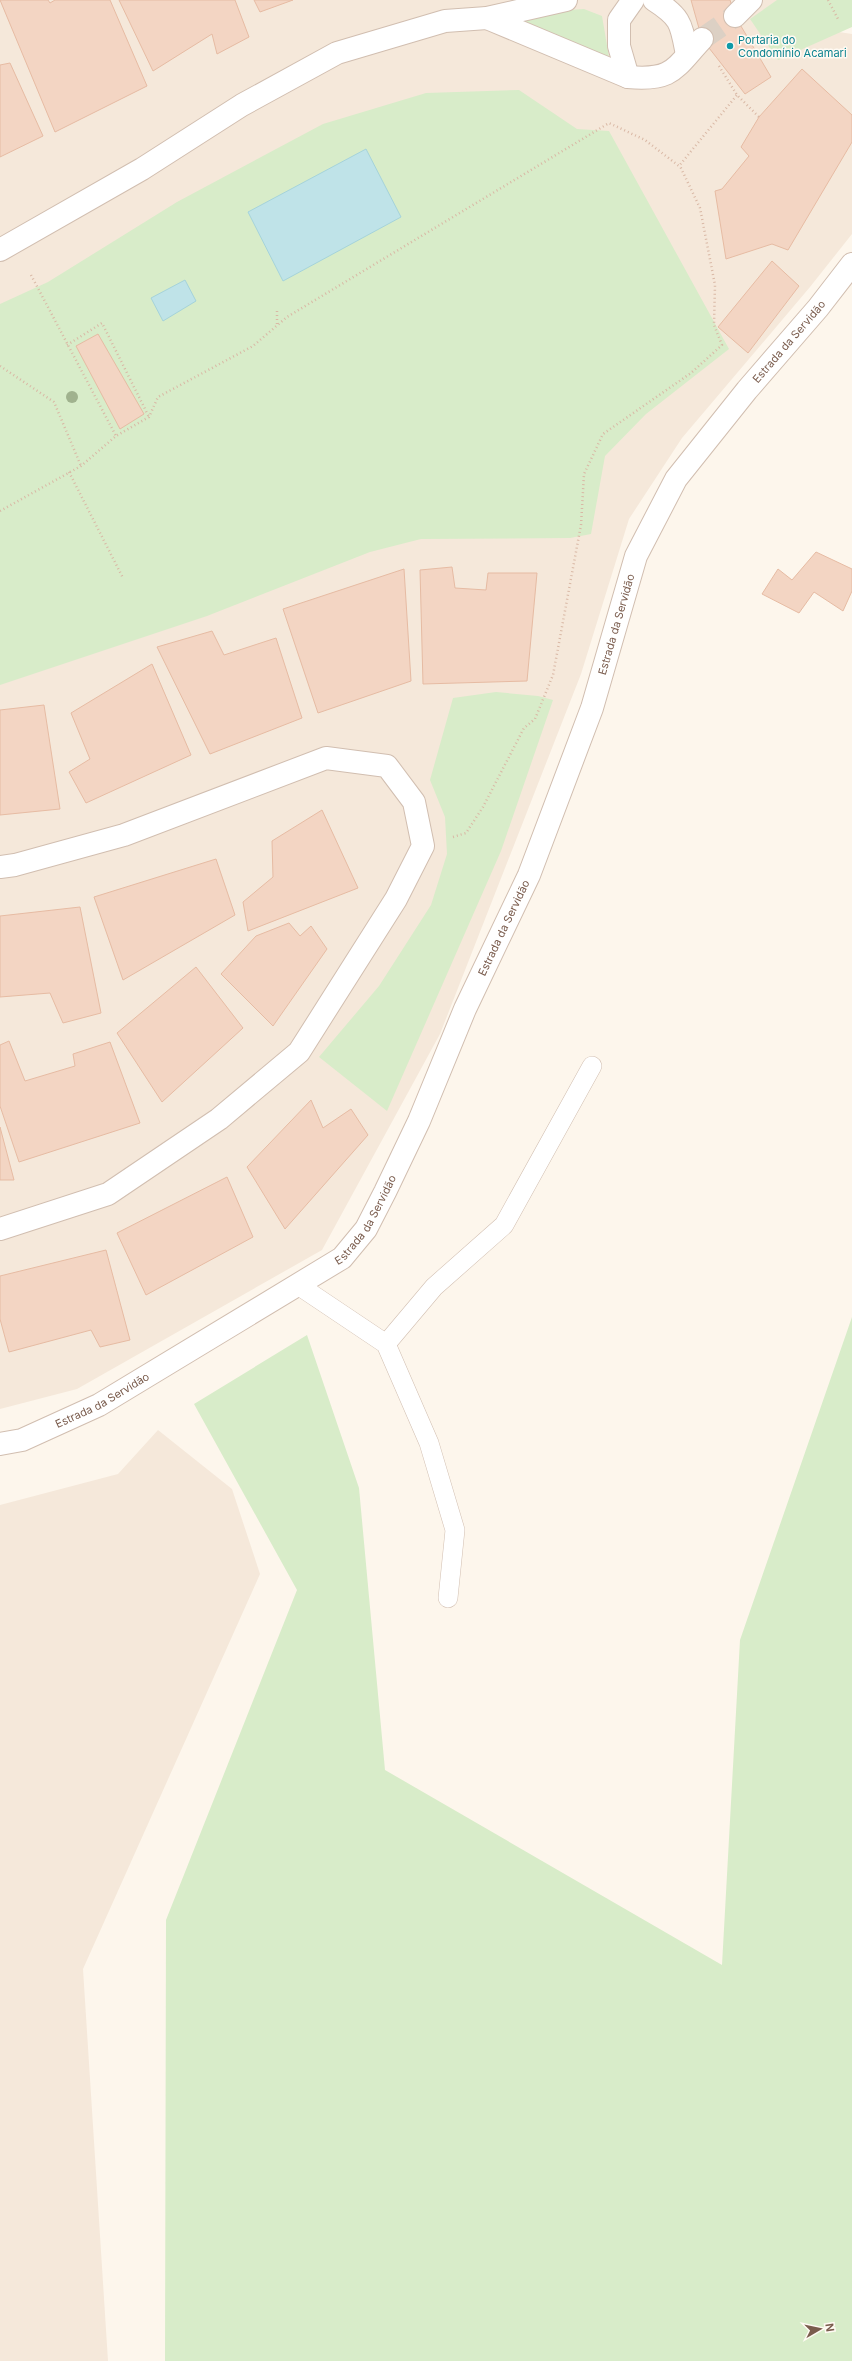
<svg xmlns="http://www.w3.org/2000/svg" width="852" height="2361" viewBox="0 0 852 2361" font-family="Inter,sans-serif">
<rect width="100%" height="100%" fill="#fdf6ec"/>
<g fill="#f5e8da">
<polygon points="0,0 780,0 800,26 852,34 852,234 810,287 682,438 629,519 581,674 440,1034 322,1250 77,1389 0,1409"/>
<polygon points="158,1430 232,1489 260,1574 83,1969 108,2361 0,2361 0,1505 118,1474"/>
</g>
<g fill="#d8ecc9">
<polygon points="777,0 852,0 852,27 778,60 750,19"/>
<polygon points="584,9 602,16 609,57 512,22 553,11"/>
<polygon points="519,90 577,129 609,131 729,349 646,414 605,456 591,534 570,538 421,539 370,552 207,616 0,685 0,304 48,282 177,202 323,124 426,93"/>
<polygon points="496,692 538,696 553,700 501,851 387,1111 319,1057 379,986 431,905 447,854 445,817 430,780 453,698"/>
<polygon points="852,1317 852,2361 165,2361 166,1920 297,1590 194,1404 307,1335 359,1488 385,1770 722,1965 740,1640"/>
</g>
<g fill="#bfe3e8" stroke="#a5d3da">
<polygon points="366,149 401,217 283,281 248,212"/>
<polygon points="185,280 196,301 163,321 151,298"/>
</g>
<g fill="#f3d5c3" stroke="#e6bba3">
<polygon points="0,0 48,0 50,3 55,0 110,0 147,86 55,132"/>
<polygon points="119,0 235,0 249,37 217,54 212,34 153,71"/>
<polygon points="254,0 293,0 260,12"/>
<polygon points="691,0 730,0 735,16 771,77 745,94 702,39"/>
<polygon points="10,63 43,136 0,157 0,65"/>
<polygon points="802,69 852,115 852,142 788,250 772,244 726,259 715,191 722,189 749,156 741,147 759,117"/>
<polygon points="772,261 799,286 748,353 718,327"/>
<polygon points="98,334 144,414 120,429 76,346"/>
<polygon points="816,552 852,569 852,591 843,611 814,592 799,613 762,594 778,569 792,580"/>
<polygon points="452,567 455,588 486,590 488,573 537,573 527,681 423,684 420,570"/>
<polygon points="404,569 411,681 318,713 283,609"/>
<polygon points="212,631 224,655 276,638 302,718 210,754 157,647"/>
<polygon points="152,664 191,755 86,803 69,772 90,759 71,713"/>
<polygon points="44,705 60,809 0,815 0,710"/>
<polygon points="322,810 358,888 248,931 243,902 273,877 272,841"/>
<polygon points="216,859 235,915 123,980 94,897"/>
<polygon points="80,907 101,1013 63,1023 50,993 0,997 0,916"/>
<polygon points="289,923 300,936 311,926 327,949 273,1026 221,974 256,936"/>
<polygon points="196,967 243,1028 162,1102 117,1033"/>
<polygon points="9,1041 25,1081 75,1066 73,1054 110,1042 140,1123 19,1162 0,1106 0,1045"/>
<polygon points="311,1100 323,1128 351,1109 368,1135 285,1229 247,1167"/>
<polygon points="0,1127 14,1180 0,1180"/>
<polygon points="227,1177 253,1237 146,1295 117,1233"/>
<polygon points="106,1250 130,1340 100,1347 91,1330 9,1352 0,1319 0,1276"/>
</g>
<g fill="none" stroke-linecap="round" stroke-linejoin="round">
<polyline stroke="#dcd0c4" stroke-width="22" stroke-dasharray="22 11" stroke-linecap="butt" points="702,39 735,16"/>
<defs>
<g id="service">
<polyline points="298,1285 386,1344 429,1443 455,1530 448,1598"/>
<polyline points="386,1344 434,1287 504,1225 592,1066"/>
</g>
<g id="minor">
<path d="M654,0C682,18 681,24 687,55"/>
<polyline points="735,16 751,0"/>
<path d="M487,18L628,77C673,81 674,69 702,39"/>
<polyline points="628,77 619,46 619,20 633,0"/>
<polyline points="0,250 142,169 242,105 337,53 445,21 487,18 566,0"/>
<polyline points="0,867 15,865 124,835 326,758 387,766 414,802 423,846 396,899 299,1052 219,1119 108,1194 0,1229"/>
<path id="s1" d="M0,1444L22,1440L99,1405L342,1258L366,1229L385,1192L419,1121L465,1009L529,875L592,708L636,556L676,479L747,390L818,308L852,264"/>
</g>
</defs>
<use href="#service" stroke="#d1beb0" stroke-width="20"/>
<use href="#minor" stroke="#d1beb0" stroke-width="24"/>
<g stroke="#d9b8a5" stroke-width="2.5" stroke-dasharray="1 3" stroke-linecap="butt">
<polyline points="828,0 838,19"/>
<polyline points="719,66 737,95 759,117"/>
<polyline points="31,275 116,436"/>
<polyline points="277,311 277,325"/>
<polyline points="67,345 102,323 149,417"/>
<polyline points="0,366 54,402 81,466"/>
<polyline points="69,472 123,578"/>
<polyline points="0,511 81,466 116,436 149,417 158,397 253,346 287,317 609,123 645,140 679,166 737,95"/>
<polyline points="453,837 466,833 483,807 524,728 535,719 553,675 581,525 584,474 603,434 691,373 722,345 714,325 715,285 700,208 680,166"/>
</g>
<use href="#service" stroke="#fff" stroke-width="19"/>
<use href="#minor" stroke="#fff" stroke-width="22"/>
</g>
<circle fill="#a0b28e" cx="72" cy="397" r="6"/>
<circle fill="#0f9aa8" stroke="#fffaf3" stroke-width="1.5" cx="730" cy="46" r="4"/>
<g text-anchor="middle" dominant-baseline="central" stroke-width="3" stroke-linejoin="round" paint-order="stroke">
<g font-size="11" fill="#0d838f" stroke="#fffaf3" text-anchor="start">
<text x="738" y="40">Portaria do<tspan x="738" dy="13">Condomínio Acamari</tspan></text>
</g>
<g font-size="11" fill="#7a5c4d" stroke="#fffaf3">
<text stroke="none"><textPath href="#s1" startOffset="1420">Estrada da Servidão</textPath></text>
<text stroke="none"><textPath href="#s1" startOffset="1084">Estrada da Servidão</textPath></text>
<text stroke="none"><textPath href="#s1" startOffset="760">Estrada da Servidão</textPath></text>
<text stroke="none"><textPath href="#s1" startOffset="436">Estrada da Servidão</textPath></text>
<text stroke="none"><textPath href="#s1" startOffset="112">Estrada da Servidão</textPath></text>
</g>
</g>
<g transform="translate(820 2329) rotate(81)" stroke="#fffaf3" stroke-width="3" paint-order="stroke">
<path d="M0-3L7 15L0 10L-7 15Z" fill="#7a5c4d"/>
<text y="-6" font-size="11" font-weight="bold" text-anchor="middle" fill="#7a5c4d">N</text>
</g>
</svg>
